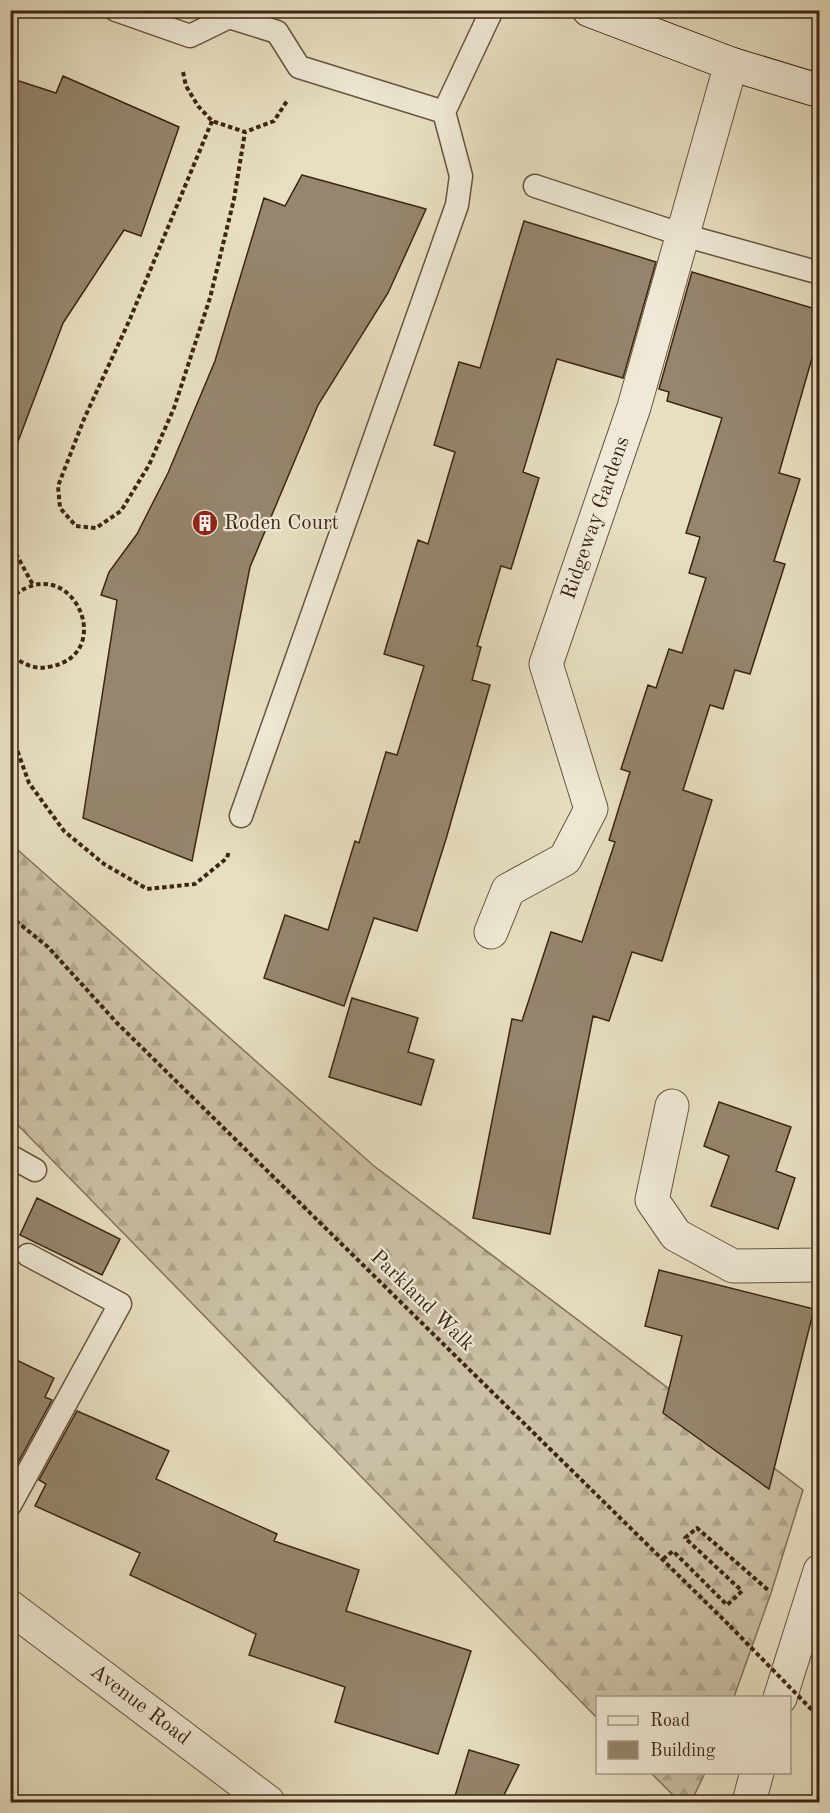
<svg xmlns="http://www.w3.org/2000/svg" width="830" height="1813" viewBox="0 0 830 1813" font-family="'Old Standard TT',serif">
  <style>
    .forest { fill: url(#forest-firs); stroke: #84725c; stroke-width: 1.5 }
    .building { fill: #95866e; stroke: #3d2514; stroke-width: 1.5 }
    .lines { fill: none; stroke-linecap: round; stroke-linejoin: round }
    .service-casing { stroke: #68543f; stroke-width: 25 }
    .minor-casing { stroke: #68543f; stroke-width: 35 }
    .secondary-casing { stroke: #3d2514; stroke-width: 35 }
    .path { stroke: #3d2514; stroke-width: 4; stroke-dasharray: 4.5 3; stroke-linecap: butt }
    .service { stroke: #efead7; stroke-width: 22 }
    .minor { stroke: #efead7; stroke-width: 33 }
    .secondary { stroke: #efead7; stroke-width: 33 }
    .path-bridge { stroke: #3d2514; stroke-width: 4; stroke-dasharray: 4.5 3; stroke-linecap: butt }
    .labels { text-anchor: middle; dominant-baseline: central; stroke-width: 4.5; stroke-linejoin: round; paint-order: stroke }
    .street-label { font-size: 21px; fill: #3d2514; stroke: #efead7 }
    .poi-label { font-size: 21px; fill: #3d2514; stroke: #efead7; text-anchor: start }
  </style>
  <defs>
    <pattern id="forest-firs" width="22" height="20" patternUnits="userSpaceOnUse" patternTransform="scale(1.5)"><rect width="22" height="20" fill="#cabfa4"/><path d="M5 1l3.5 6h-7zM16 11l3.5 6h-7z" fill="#aea48c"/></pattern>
  </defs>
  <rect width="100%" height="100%" fill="#e7dfc1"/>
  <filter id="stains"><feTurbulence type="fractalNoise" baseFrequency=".00333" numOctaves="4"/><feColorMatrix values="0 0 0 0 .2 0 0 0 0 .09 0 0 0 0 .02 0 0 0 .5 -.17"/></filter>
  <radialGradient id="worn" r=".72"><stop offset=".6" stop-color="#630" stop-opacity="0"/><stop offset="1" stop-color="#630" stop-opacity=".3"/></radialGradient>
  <path class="forest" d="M 10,843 L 374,1166 L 803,1490 L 771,1593 L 734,1697 L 598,1698 L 597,1718 L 11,1118 Z
    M 651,1773 L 705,1773 L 691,1802 L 680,1802 Z"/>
  <path class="building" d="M 63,76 L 179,127 L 141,236 L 124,230 L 63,323 L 14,452 L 10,452 L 10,78 L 56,93 Z
    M 302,175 L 426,209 L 388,293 L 318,405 L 250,567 L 192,861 L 83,818 L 117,600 L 101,595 L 109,572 L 137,534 L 168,473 L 215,361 L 264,198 L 285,206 Z
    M 524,221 L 656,262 L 623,378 L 557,359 L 523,472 L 539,478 L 511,569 L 501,566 L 477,646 L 481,647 L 472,680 L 490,685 L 446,839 L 417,931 L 374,918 L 344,1006 L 264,978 L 285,915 L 328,930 L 355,841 L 359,843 L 386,752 L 397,755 L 424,666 L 384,654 L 418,540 L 428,544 L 455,452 L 434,445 L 459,362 L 480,368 Z
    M 692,272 L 819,310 L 819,334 L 779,473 L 800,479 L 774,561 L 785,564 L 750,674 L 735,670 L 723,709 L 710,705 L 683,790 L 712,800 L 662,961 L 632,952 L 609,1021 L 593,1016 L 550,1234 L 473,1218 L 512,1019 L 522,1021 L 551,932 L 582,942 L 615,842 L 609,840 L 630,772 L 621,769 L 648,685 L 656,688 L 669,649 L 682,653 L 706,578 L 689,573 L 700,537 L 686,533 L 722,418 L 667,401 L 669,392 L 659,389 Z
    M 352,998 L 418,1018 L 408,1052 L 434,1060 L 421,1105 L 329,1077 Z
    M 719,1102 L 791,1127 L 776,1171 L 795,1178 L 778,1229 L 711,1206 L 729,1156 L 704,1146 Z
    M 37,1198 L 120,1239 L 102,1275 L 20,1235 Z
    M 659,1270 L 814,1309 L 769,1489 L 663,1413 L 682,1336 L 645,1326 Z
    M 10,1357 L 54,1378 L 45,1397 L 52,1400 L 15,1468 L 10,1467 Z
    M 77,1411 L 169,1451 L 156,1479 L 277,1534 L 274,1541 L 359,1570 L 346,1611 L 471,1651 L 438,1754 L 335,1722 L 345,1687 L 249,1655 L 256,1634 L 130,1575 L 140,1553 L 35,1506 L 46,1484 L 39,1480 Z
    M 469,1750 L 519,1765 L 500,1803 L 453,1803 Z"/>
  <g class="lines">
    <g class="service-casing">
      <path id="service" d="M 116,10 L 190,36 L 229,17 L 277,32 L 299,67 L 444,112
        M 535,186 L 683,235 L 820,273
        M 241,816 L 457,205 L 461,176 L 444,112 L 492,10
        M 10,1156 L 35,1170
        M 10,1505 L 120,1304 L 28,1255"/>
    </g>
    <g class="minor-casing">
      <path id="minor" d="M 491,932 L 508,890 L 565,859 L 591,809 L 546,664 L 634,407 L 731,64
        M 672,1106 L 652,1200 L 676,1235 L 733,1266 L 820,1265
        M 10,1607 L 268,1802
        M 780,1698 L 820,1571
        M 749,1802 L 757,1772"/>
    </g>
    <g class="secondary-casing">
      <path id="secondary" d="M 589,10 L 731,64 L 820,91"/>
    </g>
    <path class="path" d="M 183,72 L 186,86 L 198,106 L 212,121 L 245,132 L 274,121 L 287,101
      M 212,121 L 130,319 L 84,419 L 58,486 L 60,508 L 76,526 L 96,528 L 121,511 L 149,465 L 174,408 L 210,298 L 234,199 L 245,132
      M 10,549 L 15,552 L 33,585
      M 10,599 C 70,544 121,656 48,667 C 34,670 20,663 10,653
      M 10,675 L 15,658
      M 10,730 L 29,783 L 64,831 L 104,864 L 147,889 L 195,884 L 227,858 L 229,851
      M 10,916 L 48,947 L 117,1023 L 730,1626
      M 663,1559 L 673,1551 L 727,1605 L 742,1591 L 685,1538 L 697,1528 L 768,1590"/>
    <use href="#service" class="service"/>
    <use href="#minor" class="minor"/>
    <use href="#secondary" class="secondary"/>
    <path class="path-bridge" d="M 730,1626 L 812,1710"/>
  </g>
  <defs>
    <g id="building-disc" transform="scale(1.35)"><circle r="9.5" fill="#8f2418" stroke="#efead7"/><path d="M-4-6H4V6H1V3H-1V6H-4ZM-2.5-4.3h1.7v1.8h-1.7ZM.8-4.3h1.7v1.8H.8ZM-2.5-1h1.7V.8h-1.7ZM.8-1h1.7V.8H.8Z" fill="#fff"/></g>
  </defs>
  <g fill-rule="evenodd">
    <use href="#building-disc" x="205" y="523"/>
  </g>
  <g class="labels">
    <g class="street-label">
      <text transform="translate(596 518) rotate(-71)">Ridgeway Gardens</text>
      <text transform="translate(422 1301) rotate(44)">Parkland Walk</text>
      <text transform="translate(140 1705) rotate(37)">Avenue Road</text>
    </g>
    <g class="poi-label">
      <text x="224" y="523">Roden Court</text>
    </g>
  </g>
  <rect width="830" height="1813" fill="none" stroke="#e7dfc1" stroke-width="36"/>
  <rect x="12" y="12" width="806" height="1789" fill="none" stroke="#3d2514" stroke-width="3"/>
  <rect x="18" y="18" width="794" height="1777" fill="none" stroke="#3d2514" stroke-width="1.5"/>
  <rect x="596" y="1696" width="195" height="78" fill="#efead7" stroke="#a89b89" stroke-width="1.5"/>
  <rect x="608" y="1716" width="30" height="9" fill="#efead7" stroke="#a89b89" stroke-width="1.5"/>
  <text x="650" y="1726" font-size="18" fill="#3d2514">Road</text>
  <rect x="608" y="1741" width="30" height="18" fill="#95866e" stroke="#a89b89" stroke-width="1.5"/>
  <text x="650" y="1756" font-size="18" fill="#3d2514">Building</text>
  <rect width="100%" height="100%" filter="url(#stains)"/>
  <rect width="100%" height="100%" fill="url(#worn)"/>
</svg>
